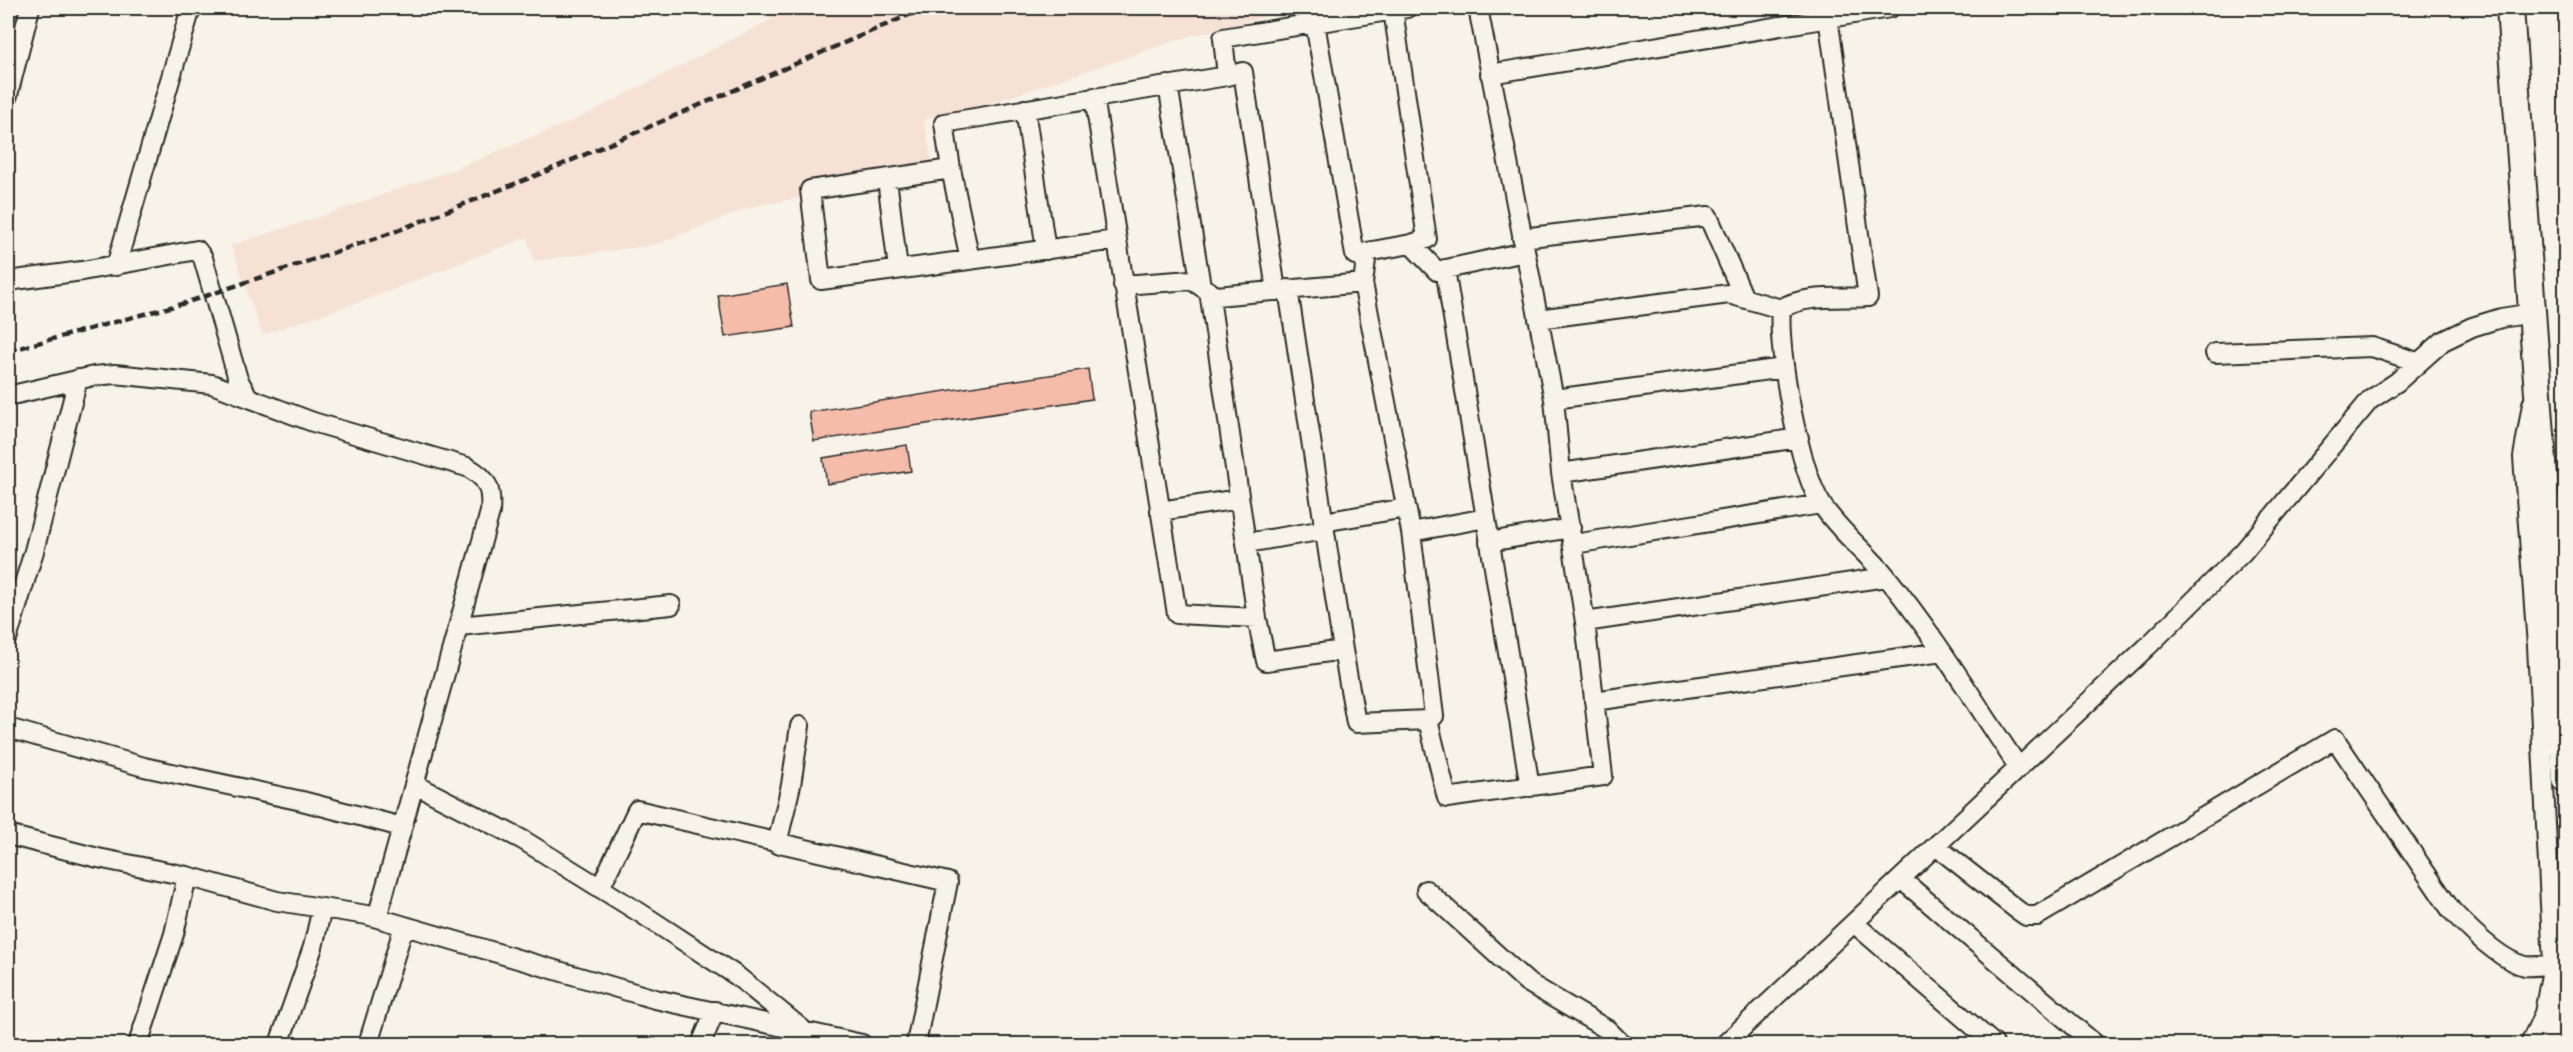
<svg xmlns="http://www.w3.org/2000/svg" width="2573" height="1052" viewBox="0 0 2573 1052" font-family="'Comic Neue',sans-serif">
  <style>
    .built { fill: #f6e2d5 }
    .building { fill: #f4bca9; stroke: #2b2b2b; stroke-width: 1.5 }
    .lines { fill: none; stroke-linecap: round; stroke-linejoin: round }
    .street-casing { stroke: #2b2b2b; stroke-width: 22 }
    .secondary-casing { stroke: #2b2b2b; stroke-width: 30 }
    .street { stroke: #f7f3e8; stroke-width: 18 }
    .secondary { stroke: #f7f3e8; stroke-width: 26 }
    .rail { stroke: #2b2b2b; stroke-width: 4.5; stroke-dasharray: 9 4.5; stroke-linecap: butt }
  </style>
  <rect width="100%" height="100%" fill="#f7f3e8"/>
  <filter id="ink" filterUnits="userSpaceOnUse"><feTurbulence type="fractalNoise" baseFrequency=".0167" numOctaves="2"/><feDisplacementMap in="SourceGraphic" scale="12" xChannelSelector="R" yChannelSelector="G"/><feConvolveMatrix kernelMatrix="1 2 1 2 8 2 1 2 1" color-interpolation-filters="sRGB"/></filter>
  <g filter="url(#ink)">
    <path class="built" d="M 793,8 L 1299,8 L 1187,37 L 985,105 L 924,119 L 934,172 L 752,207 L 655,245 L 534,261 L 527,237 L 366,300 L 262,335 L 231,245 L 328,214 L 455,169 L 581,117 Z"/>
    <path class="building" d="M 787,284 L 794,327 L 725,337 L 718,295 Z
      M 1088,369 L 1092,399 L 814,441 L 809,412 Z
      M 907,445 L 911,471 L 827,484 L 823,458 Z"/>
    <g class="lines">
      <g class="street-casing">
        <path id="street" d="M 1393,10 L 1427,239 L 1411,244
          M 1828,17 L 1868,297 C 1842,299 1803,294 1781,309 C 1777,350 1799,471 1822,505 C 1839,531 1866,552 1886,576 C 1935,636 1976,704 2019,768
          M 1315,23 L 1355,255 L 1367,252
          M 1490,74 L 1890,8
          M 1227,76 L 1243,72 L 1276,290
          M 1168,85 L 1201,286
          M 8,95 L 30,8
          M 1094,97 L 1177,614 L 1257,618 L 1266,661 L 1343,650 L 1356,723 L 1428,720 L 1447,798 L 1603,776 L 1585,622 L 1561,473 L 1554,399 L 1478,8
          M 1025,109 L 1046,250
          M 951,169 L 970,260
          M 887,179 L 898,269
          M 1522,238 L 1708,216 L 1744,298
          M 1116,240 L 821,280 L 810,190 L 951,169 L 944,123 L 1227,76 L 1223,38 L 1407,8
          M 116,266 L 191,8
          M 1445,269 L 1530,787
          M 8,281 L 82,271 L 197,250 L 203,258 L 238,379 L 247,395
          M 1363,283 L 1411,532 L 1434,716 L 1428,720
          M 1123,285 L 1191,280 L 1216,296 L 1363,283 L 1367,252 L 1411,244 L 1437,271 L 1525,252
          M 1288,289 L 1343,650
          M 1209,291 L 1257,618
          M 1538,319 L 1729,294 L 1781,309
          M 2215,353 L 2372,347 L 2417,362
          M 8,396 L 94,376 L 115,374 L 212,384 L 313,422 L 467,467 C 488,478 492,489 490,512 L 377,918
          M 1554,399 L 1784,368
          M 1561,473 L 1799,438
          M 1160,511 L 1239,499
          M 1323,522 L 1406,508
          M 1411,532 L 1486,518
          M 1489,542 L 1571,528
          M 1246,543 L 1325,530
          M 1574,544 L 1821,504
          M 1585,622 L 1886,577
          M 459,626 L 671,605
          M 8,636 L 34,551 L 78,379
          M 1594,701 L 1942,652
          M 8,728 L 144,767 L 302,801 L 402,827
          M 414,784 L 523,840 L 642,914 L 737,976 L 802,1029
          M 8,835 L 98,858 L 187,876 L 277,901 L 367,915 L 655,999 L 862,1044
          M 777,844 L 791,785 L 800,726
          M 1937,847 L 2016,909 L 2026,916 L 2037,916 L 2335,739 L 2451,910 C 2468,928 2501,961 2525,966 C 2534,967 2545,965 2553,964
          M 1902,880 L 2095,1044
          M 600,888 L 637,810 L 948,882 L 916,1044
          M 1426,890 L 1527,982 L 1608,1030 L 1622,1044
          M 1855,924 L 1994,1044
          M 138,1044 L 174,934 L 187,876
          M 279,1044 L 313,947 L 322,908
          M 368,1044 L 404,926
          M 701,1044 L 715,1011
          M 1725,1044 L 2148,646 L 2243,552 L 2370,400 L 2397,382 L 2443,341 L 2472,327 L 2501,318 L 2533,313
          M 2530,1044 L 2544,1013 L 2553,964 L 2537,646 L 2523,457 L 2532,404"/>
      </g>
      <g class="secondary-casing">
        <path id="secondary" d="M 2510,8 L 2566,779
          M 2546,1044 L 2566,987"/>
      </g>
      <use href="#street" class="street"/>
      <use href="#secondary" class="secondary"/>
      <path class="rail" d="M 8,351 L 185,303 L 394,232 L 542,173 L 925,8"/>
    </g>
  </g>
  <rect width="2573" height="1052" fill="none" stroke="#f7f3e8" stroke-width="30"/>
  <rect x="15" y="15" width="2543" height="1022" fill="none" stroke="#2b2b2b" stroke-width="2" filter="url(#ink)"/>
</svg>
